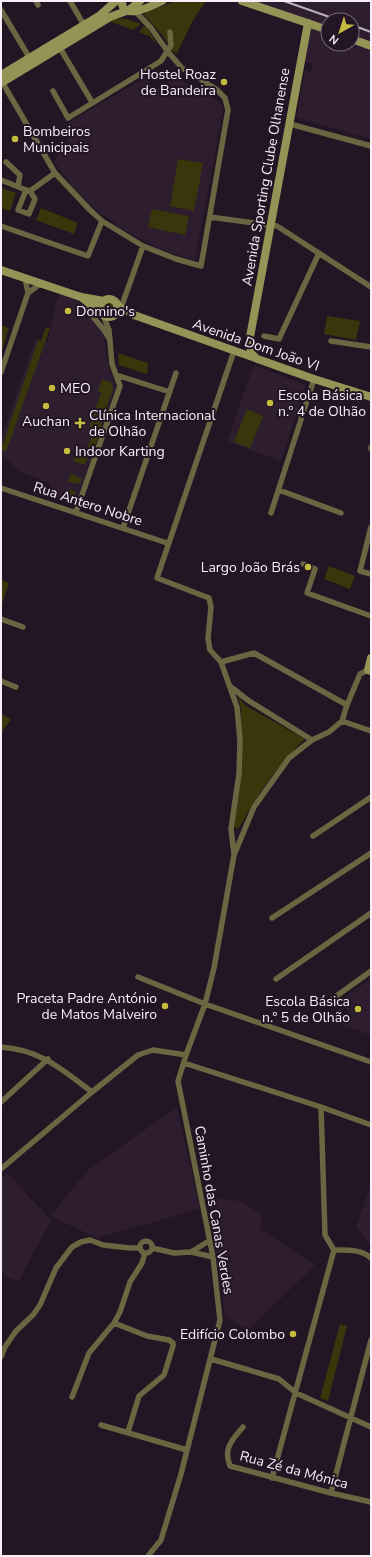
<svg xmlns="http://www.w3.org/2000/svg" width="372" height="1557" viewBox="0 0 372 1557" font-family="'Nunito Sans',sans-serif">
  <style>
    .built { fill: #2e1c2f }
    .green { fill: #39360b }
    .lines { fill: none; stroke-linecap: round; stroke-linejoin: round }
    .street { stroke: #696742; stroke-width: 5.5 }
    .secondary { stroke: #969356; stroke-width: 8 }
    .rail { stroke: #bcb1bc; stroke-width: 2 }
    .poi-dot { fill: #c4bc3e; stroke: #231523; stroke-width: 1.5 }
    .labels { text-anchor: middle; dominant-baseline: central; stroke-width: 4; stroke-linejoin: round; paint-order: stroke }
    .poi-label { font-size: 14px; fill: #f8eef8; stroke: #231523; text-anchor: start }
    .street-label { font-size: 14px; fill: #f8eef8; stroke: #231523 }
  </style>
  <rect width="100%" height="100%" fill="#231523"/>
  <path class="built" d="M 254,1 L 333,1 L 338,3 L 338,1 L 371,1 L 371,43 L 352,36 L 352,20 L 328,20 L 328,28 Z
    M 311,26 L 328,33 L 328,44 L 352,44 L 352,41 L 371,49 L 371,139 L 298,118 L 297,114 L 305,71 L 310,73 L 313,64 L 304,61 Z
    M 146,77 L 154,90 L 176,77 L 219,102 L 223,110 L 195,260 L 159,249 L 127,232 L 100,213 L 77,192 L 54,162 L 71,134 L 66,124 Z
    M 60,293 L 75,297 L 103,332 L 108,364 L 116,388 L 75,504 L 55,498 L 50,483 L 17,470 L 1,453 L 1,438 L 35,339 L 48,342 L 55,305 Z
    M 254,365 L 306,385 L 281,461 L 227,441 Z
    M 371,979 L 371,1035 L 341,1025 L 350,1015 L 342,1003 L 346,1001 L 344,997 Z
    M 177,1107 L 200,1209 L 97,1238 L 50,1216 L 89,1169 Z
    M 7,1173 L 51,1220 L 19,1281 L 6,1277 L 1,1271 L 1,1178 Z
    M 371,1183 L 371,1246 L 356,1227 Z
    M 209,1198 L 240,1201 L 262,1214 L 260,1229 L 315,1265 L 248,1330 L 225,1316 Z"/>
  <path class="green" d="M 176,1 L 206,1 L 192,22 L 177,53 L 171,51 L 164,37 L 144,15 L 146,12 Z
    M 114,19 L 127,19 L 141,24 L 133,30 L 109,21 Z
    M 144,26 L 147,28 L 158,45 L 149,36 L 139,32 Z
    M 178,159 L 203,163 L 194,211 L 170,206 Z
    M 1,188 L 16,193 L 10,211 L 1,208 Z
    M 41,208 L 78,223 L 74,234 L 36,220 Z
    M 152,209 L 189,216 L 185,235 L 148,227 Z
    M103.5 308a5.5 5.5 0 1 1 11 0a5.5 5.5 0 1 1-11 0Z
    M 327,316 L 360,321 L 356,340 L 324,334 Z
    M 1,325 L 9,328 L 1,354 Z
    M 46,327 L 50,328 L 6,452 L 1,449 L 38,340 L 41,341 Z
    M 118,353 L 148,363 L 147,374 L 119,365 Z
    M 102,379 L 111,382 L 113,389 L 101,422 L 102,427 L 93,452 L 88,447 L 94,429 L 89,427 L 101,393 L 98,391 Z
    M 247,409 L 263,416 L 250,448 L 234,442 Z
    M 83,446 L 85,452 L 89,455 L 85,464 L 81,464 L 73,461 L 77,451 L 81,453 Z
    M 71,473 L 82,479 L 80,484 L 68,482 Z
    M 67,489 L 76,492 L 74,500 L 66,499 Z
    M 329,566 L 355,576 L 350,589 L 324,579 Z
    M 1,580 L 9,583 L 1,607 Z
    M 238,696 L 246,706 L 305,739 C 285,758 267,781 252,805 C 247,813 244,821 238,829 L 234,827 L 241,775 L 241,709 Z
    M 1,713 L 11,720 L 2,731 L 1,731 Z
    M 340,1324 L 347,1326 L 328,1401 L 320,1398 Z"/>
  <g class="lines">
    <path class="street" d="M 36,1 L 38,5
      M 70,1 L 84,25
      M 1,10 L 29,57
      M 60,48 L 92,102
      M 1,80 L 55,173 L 89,209 L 102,221 L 143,246 L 176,259 L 201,266 L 228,110 L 225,98 L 216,89 L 182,68 L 168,52 L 151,28 L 136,12
      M 53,91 L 68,118 L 161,61 L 171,45 L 170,32
      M 290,124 L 371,146
      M 6,162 L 20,175 L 18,186
      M 1,180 L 26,190
      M 30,191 L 35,199 L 29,214 L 18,210 L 26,190 L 30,191 L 55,173
      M 210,217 L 277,226 L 371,287
      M 1,226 L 88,256 L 102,221
      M 28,293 L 40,284
      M 86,302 L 94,318 L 104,330 L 108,337
      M 121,308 L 143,246
      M 264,336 L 279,339 L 319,253
      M 331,341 L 371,347
      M 1,372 L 28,293 L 25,278
      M 116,375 L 170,392
      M 371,447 L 371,449
      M 1,488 L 167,543
      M 279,490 L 341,513
      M 76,512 L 120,386 L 112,364 L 109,330 L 103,315
      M 271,513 L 314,379
      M 371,527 L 360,571 L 371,574
      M 123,528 L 176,373
      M 303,564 L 315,569 L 307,593 L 371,616
      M 1,619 L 23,627
      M 221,662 L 254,653 L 347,705
      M 1,681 L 16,687
      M 231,687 L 249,701 L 312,740
      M 342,721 L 347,705 L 360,674 L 368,670
      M 342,721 L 371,731
      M 313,836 L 371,797
      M 234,854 L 231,829 L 239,774 L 240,741 L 237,707 L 221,662 L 210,650 L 208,638 L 211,607 L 209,598 L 157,578 L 234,351
      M 272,918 L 371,853
      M 138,977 L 205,1004 L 371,1062
      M 276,979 L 371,913
      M 324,1005 L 371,971
      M 1,1047 C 41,1050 61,1069 92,1092
      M 184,1063 L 321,1107 L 371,1125
      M 1,1102 L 48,1059
      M 1,1169 L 92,1092 L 138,1055 L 153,1050 L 186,1055
      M140 1247a6 6 0 1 1 12 0a6 6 0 1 1-12 0Z
      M 152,1248 L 174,1253 L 191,1252 L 213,1257
      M 334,1250 C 347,1250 361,1249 371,1258
      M 191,1252 L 209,1241
      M 114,1323 L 147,1336 L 169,1340 L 173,1343 L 173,1346 L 164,1375 L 139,1396 L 128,1432
      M 1,1357 L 5,1347 L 16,1331 L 33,1315 L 40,1305 L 56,1268 L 72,1247 L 81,1242 L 90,1240 L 103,1245 L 130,1248 L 140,1248
      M 211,1359 L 279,1379 L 296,1393 L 371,1427
      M 72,1397 L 89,1353 L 114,1323 L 120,1312 L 130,1282 L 142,1263 L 145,1253
      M 101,1425 L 187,1450
      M 243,1427 C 232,1440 223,1448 230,1466 L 331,1493 L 371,1502
      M 272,1478 L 334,1250 L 325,1235 L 321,1107
      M 331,1493 L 371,1340
      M 148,1556 L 161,1540 L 181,1474 L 220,1320 L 213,1257 L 178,1081 L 186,1055 L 205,1004 L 214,968 L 234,855 L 254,807 L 289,758 L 312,740 L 329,732 L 342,721"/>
    <path class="secondary" d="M 122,1 C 121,22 154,5 162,1
      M 242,1 L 328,30
      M 352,39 L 371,46
      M 1,75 L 99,16 L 116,1
      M 1,83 L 110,17 L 129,10 L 140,1
      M 1,270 L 81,297 L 104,301
      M 81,297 L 101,312
      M100 308a9 9 0 1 1 18 0a9 9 0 1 1-18 0Z
      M 117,305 L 134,315 L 314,379 L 371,397
      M 256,358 L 251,353 L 250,337 L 308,23
      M 371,658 L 368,670 L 371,671"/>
    <path class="rail" d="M 284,1 L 338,20
      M 352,25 L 371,32"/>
  </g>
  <g class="poi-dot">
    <circle cx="224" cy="82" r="4"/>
    <circle cx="15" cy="139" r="4"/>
    <circle cx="68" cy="311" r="4"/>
    <circle cx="52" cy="388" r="4"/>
    <circle cx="270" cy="403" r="4"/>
    <circle cx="46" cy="406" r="4"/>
    <path d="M78 417h4v4h4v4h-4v4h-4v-4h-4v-4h4z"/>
    <circle cx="67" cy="451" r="4"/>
    <circle cx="308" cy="567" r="4"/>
    <circle cx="165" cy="1006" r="4"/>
    <circle cx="358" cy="1009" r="4"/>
    <circle cx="293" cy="1334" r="4"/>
  </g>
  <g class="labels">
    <g class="poi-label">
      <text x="216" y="74" text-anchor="end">Hostel Roaz<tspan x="216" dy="16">de Bandeira</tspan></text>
      <text x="23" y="131">Bombeiros<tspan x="23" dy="16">Municipais</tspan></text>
      <text x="76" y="311">Domino's</text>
      <text x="60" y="388">MEO</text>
      <text x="278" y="395">Escola Básica<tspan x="278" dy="16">n.º 4 de Olhão</tspan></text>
      <text x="89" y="415">Clínica Internacional<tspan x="89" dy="16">de Olhão</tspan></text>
      <text x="46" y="421" text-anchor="middle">Auchan</text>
      <text x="75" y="451">Indoor Karting</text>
      <text x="300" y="567" text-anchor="end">Largo João Brás</text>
      <text x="157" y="998" text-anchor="end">Praceta Padre António<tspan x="157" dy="16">de Matos Malveiro</tspan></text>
      <text x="350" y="1001" text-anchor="end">Escola Básica<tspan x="350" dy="16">n.º 5 de Olhão</tspan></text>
      <text x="285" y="1334" text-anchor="end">Edifício Colombo</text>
    </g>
    <g class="street-label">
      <text transform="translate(266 177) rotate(-80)">Avenida Sporting Clube Olhanense</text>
      <text transform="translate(256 345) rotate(19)">Avenida Dom João VI</text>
      <text transform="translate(88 504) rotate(18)">Rua Antero Nobre</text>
      <text transform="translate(214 1210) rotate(80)">Caminho das Canas Verdes</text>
      <text transform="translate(294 1470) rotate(15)">Rua Zé da Mónica</text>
    </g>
  </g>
  <rect width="372" height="1557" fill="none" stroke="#f8eef8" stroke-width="4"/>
  <g transform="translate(340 32) rotate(219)"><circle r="19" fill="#231523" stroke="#786c78"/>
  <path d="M0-3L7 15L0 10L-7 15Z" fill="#c4bc3e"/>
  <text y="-6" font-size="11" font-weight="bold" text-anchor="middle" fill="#f8eef8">N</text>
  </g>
</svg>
